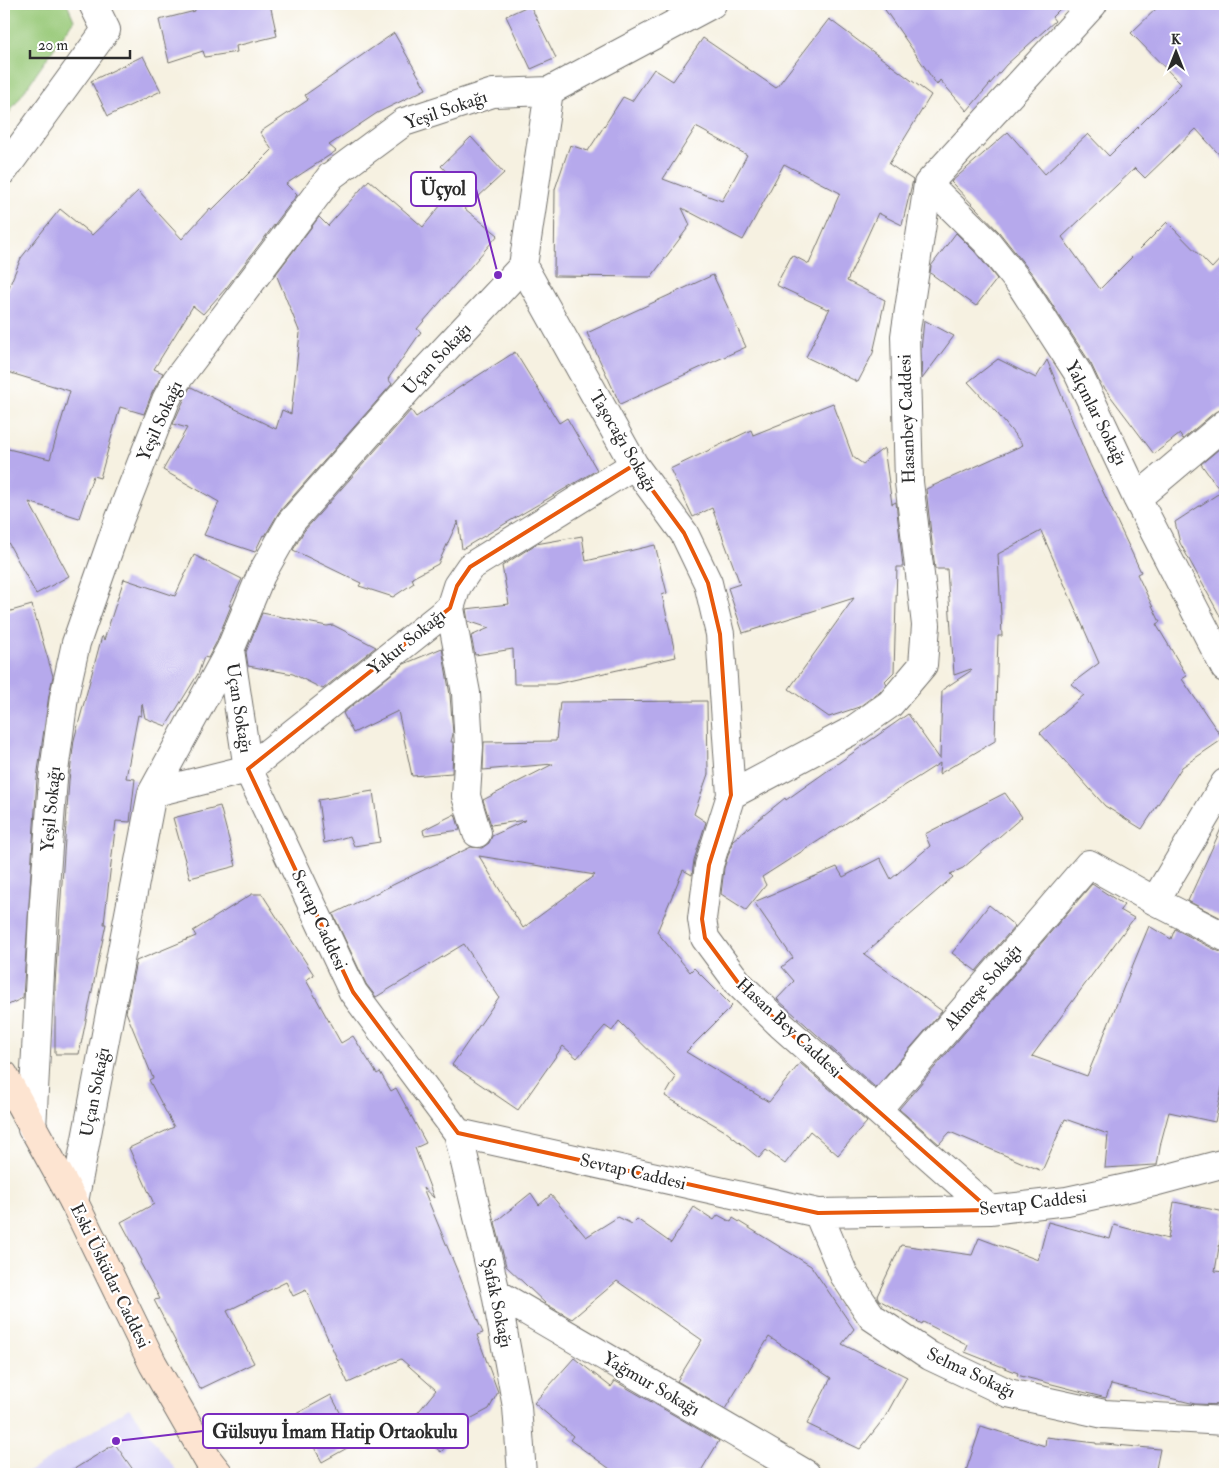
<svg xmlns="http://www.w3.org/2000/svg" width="1229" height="1478" viewBox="0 0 1229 1478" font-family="'IM FELL Double Pica',serif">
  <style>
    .built { fill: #dad6f7 }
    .green { fill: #98c978; stroke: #627a52 }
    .building { fill: #b6a9ec; fill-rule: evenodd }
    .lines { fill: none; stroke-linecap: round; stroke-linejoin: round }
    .street-casing { stroke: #72706b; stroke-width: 30 }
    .secondary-casing { stroke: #72706b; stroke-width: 30 }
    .street { stroke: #fff; stroke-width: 28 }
    .secondary { stroke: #fde4d1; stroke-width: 28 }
    .marked { fill: none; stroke: #e8590c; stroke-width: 4; stroke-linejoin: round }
    .labels { text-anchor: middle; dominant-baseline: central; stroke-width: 4.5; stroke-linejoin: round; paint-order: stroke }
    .street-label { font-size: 18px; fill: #2b2b2b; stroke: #fff }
    .leader { fill: none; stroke: #7b2cbf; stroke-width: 2 }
    .callout-dot { fill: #7b2cbf; stroke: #fff; stroke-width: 2 }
    .callout { fill: #fff; stroke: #7b2cbf; stroke-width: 2 }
    .callout-label { font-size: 19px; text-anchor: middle; font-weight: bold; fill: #2b2b2b }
  </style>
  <rect width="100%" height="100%" fill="#fff"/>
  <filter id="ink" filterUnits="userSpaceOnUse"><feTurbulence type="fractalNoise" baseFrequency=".02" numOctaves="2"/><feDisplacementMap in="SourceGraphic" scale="10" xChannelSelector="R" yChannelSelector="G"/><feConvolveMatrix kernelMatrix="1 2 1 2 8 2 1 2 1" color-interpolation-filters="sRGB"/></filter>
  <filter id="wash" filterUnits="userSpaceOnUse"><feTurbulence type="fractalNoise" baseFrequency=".0096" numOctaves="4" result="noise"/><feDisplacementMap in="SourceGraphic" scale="20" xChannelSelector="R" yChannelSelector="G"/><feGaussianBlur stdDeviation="1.12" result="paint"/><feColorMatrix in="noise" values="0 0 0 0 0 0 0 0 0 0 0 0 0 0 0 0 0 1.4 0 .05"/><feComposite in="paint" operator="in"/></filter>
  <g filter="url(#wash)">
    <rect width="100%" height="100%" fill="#f6f1e1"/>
    <path class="built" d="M 129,1408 L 179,1474 L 25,1474 Z"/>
    <path class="green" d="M 4,4 L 67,4 L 74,20 L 4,120 Z"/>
    <g id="blocks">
      <path class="building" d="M 194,4 L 270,4 L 277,36 L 236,46 L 237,52 L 205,57 L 203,51 L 169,62 L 159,20 L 195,11 Z
        M 881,4 L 1065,4 L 1052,17 L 1055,21 L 1006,65 L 967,111 L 940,80 L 937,85 Z
        M 1161,4 L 1225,4 L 1225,161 L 1196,129 L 1145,178 L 1135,168 L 1062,237 L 1100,289 L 1167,222 L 1212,268 L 1225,254 L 1225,409 L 1215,412 L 1183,439 L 1180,434 L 1154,454 L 1099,381 L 1091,364 L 1033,275 L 999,232 L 951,182 L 1008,132 L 1045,174 L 1088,134 L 1109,156 L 1181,84 L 1131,33 Z
        M 530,5 L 556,58 L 531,69 L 506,16 Z
        M 829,19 L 931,95 L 889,164 L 913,180 L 902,225 L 878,213 L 847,281 L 885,300 L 873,353 L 858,382 L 806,357 L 830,308 L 827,309 L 776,285 L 792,255 L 809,264 L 840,193 L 784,164 L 743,240 L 682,208 L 690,225 L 651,277 L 554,276 L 555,189 L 570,145 L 588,151 L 623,97 L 632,101 L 654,69 L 673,81 L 703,38 L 776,88 ZM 696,127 L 747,155 L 722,201 L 663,179 Z
        M 394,33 L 426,89 L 377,113 L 329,145 L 336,151 L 286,184 L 297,195 L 227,287 L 203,314 L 193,306 L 154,369 L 163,373 L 152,393 L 144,414 L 120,407 L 100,478 L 93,476 L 79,518 L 29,502 L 69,576 L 36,594 L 4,535 L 4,448 L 50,459 L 70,391 L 4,371 L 4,299 L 21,258 L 60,209 L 92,235 L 138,191 L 182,239 L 210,208 L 212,210 L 272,150 L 260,132 L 308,100 L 305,95 Z
        M 143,56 L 161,91 L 108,116 L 91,81 Z
        M 471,137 L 504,173 L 465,209 L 498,235 L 417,329 L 421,332 L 388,379 L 392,384 L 279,512 L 265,536 L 263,535 L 255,552 L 204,535 L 219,502 L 163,470 L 187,428 L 173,424 L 189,389 L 191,387 L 276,429 L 282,410 L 291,414 L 300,333 L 276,274 L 319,217 L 328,226 L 369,180 L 423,227 L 458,184 L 441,166 Z
        M 956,233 L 975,252 L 997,279 L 976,306 L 930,273 L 931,266 Z
        M 713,275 L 746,347 L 620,404 L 587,333 Z
        M 924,320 L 954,336 L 922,379 L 921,350 Z
        M 515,352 L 559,423 L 567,418 L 597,470 L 462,549 L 458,521 L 438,564 L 412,578 L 414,583 L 393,597 L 359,586 L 361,583 L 293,550 L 304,531 L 411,410 L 416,417 L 457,389 Z
        M 998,359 L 1036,378 L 1047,360 L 1090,464 L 1141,572 L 1137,574 L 1160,622 L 1156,624 L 1187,676 L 1182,679 L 1223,739 L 1182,767 L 1142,829 L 1105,806 L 1040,733 L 1084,695 L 1071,684 L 1099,663 L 1041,531 L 998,554 L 1002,636 L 998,636 L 995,741 L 939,774 L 940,763 L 762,877 L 766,885 L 746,910 L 721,894 L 724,868 L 733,840 L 785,798 L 786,800 L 908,714 L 940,759 L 942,690 L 972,670 L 971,669 L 954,675 L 947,569 L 935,569 L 926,489 L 1023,445 L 997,413 L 968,382 Z
        M 833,403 L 853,457 L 863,464 L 884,448 L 892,504 L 896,502 L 903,567 L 897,567 L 894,672 L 885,681 L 887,684 L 879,692 L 859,707 L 829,717 L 789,689 L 854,598 L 743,633 L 728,588 L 740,584 L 712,508 L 693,517 L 670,469 L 751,430 L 753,435 Z
        M 1225,444 L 1225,625 L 1180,543 L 1175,522 L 1221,492 L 1201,464 Z
        M 582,536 L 586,561 L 655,545 L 667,593 L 662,595 L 676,657 L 555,684 L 514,684 L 513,649 L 475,655 L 471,636 L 489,628 L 468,621 L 466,609 L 509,604 L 502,566 L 536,544 Z
        M 194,555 L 242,579 L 229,606 L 231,606 L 216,643 L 208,658 L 204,657 L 198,674 L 166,726 L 145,718 L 142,704 L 141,716 L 138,715 L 126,778 L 135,779 L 130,822 L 116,821 L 104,924 L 106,924 L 79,1054 L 55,1054 L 55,984 L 69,781 L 74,740 L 102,636 L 104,640 L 124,579 L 175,596 Z
        M 32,605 L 53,676 L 49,695 L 37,778 L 23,998 L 4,1007 L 4,613 Z
        M 262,613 L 327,626 L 333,625 L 376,647 L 323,689 L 293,674 L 248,666 L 246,652 Z
        M 442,648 L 450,695 L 453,734 L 451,742 L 453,742 L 453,747 L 452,773 L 412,776 L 398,711 L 353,733 L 343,713 L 404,664 Z
        M 707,701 L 708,774 L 694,814 L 706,822 L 694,860 L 692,875 L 683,870 L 657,932 L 690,972 L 694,968 L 732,1006 L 686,1052 L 769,1102 L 800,1063 L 867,1122 L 838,1155 L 810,1131 L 785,1164 L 766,1150 L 759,1158 L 725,1131 L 665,1096 L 676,1077 L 619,1021 L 612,1031 L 605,1026 L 577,1058 L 563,1046 L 518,1110 L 452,1065 L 499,997 L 464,944 L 376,997 L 366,984 L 333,914 L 471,847 L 482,848 L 489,843 L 492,836 L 526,820 L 491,825 L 483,800 L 553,764 L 483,770 L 484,742 L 556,741 L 560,702 ZM 479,856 L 595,875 L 523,928 Z
        M 373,791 L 380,842 L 354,846 L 350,836 L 324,843 L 318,800 Z
        M 1005,793 L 1022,817 L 963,868 L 950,874 L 953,877 L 864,954 L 942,1011 L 876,1088 L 777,999 L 794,981 L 782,967 L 793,958 L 754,902 L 837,867 L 843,877 L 880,858 L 891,879 L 930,846 L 925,834 Z
        M 220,806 L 236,866 L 190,878 L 173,818 Z
        M 455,814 L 460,830 L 424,835 L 423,830 Z
        M 1225,820 L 1225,920 L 1188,901 Z
        M 1092,884 L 1124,905 L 1120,910 L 1134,918 L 1032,1056 L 1087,1076 L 1149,926 L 1171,939 L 1175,929 L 1218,951 L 1225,953 L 1225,1073 L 1215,1122 L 1169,1112 L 1161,1142 L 1157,1165 L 1155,1165 L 1105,1168 L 1108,1134 L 1065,1119 L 1042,1171 L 950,1132 L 939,1144 L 899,1109 Z
        M 252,894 L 262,894 L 314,975 L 306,980 L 341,1043 L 353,1036 L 377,1074 L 380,1072 L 391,1091 L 396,1088 L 426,1143 L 415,1148 L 434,1198 L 423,1188 L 483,1333 L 477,1335 L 498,1392 L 489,1409 L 470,1419 L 441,1452 L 407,1426 L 436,1390 L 401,1359 L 348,1383 L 306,1290 L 293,1296 L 286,1282 L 227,1311 L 254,1363 L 200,1389 L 154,1300 L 160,1299 L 140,1262 L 142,1261 L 121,1222 L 154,1204 L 129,1148 L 174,1127 L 149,1080 L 153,1078 L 126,1012 L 136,961 L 196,936 L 193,931 Z
        M 989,905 L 1015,926 L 976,971 L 952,953 Z
        M 531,1193 L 539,1205 L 551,1195 L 586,1237 L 618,1217 L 632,1224 L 637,1219 L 671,1243 L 694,1207 L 714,1220 L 718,1215 L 731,1222 L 733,1218 L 811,1266 L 854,1329 L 842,1344 L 907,1377 L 885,1417 L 860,1449 L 807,1424 L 831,1378 L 769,1337 L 725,1409 L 677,1381 L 702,1340 L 617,1281 L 572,1319 L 546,1304 L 506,1266 L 495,1222 Z
        M 1174,1202 L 1225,1212 L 1215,1271 L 1225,1272 L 1225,1405 L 1195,1404 L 1111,1384 L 1106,1398 L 1017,1375 L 1018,1373 L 965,1352 L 968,1345 L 923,1322 L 922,1324 L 879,1300 L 877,1296 L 901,1245 L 972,1255 L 979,1238 L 1038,1260 L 1048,1222 L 1110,1239 L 1114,1225 L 1168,1239 Z
        M 574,1358 L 611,1387 L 615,1381 L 719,1441 L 699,1474 L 617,1474 L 570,1440 L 573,1436 L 534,1403 Z
        M 331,1395 L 356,1443 L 322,1462 L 296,1414 Z
        M 981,1426 L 1045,1446 L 1046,1437 L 1096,1443 L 1096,1444 L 1105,1444 L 1160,1449 L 1155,1474 L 965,1474 Z
        M 115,1444 L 136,1474 L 66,1474 Z"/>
    </g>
  </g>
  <g filter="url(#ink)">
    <use href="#blocks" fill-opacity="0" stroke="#72706b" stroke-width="1"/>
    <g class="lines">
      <g class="street-casing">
        <path id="street" d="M 549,91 L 523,266 L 634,465 L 684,533 L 708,583 L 720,634 L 731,795 L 709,865 L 702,919 L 705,938 L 739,984 L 781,1025 L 990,1210
          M 4,170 L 106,30 L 93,4
          M 928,184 L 987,242 L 1021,285 L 1078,373 L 1137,498 L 1225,668
          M 634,465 L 470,567 L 457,586 L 450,608 L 248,769 L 353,992 L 458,1133 L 818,1213 L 990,1210 L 1067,1201 L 1154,1182 L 1225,1163
          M 1137,498 L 1225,424
          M 450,608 L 466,693 L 469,747 L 466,796 L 477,833
          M 152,793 L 230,650
          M 731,795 L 853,730 L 890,704 L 923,665 L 926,625 L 909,482 L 905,336 L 928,184 L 1093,4
          M 1155,901 L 1225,783
          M 877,1110 L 1089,864 L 1155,901 L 1225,937
          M 32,1129 L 43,915 L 53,779 L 64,697 L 76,643 L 118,523 L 166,400 L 176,381 L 331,176 L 404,122 L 493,93 L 549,91 L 712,4
          M 458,1133 L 496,1293 L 517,1407 L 522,1474
          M 74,1202 L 152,793 L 248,769 L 230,650 L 261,575 L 291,522 L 409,388 L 523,266
          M 818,1213 L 844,1275 L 872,1317 L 930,1356 L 1008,1393 L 1104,1414 L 1225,1421
          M 496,1293 L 806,1474"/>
      </g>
      <g class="secondary-casing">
        <path id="secondary" d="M 4,1075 L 74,1202 L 153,1364 L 208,1460 L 219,1474"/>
      </g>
      <use href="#street" class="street"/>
      <use href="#secondary" class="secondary"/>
    </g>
  </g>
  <path class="marked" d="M 634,465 L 684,533 L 708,583 L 720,634 L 731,795 L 709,865 L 702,919 L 705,938 L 739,984 L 781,1025 L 990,1210 L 818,1213 L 458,1133 L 353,992 L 248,769 L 450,608 L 457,586 L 470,567 Z"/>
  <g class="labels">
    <g class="street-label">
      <text transform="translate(446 110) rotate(-19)">Yeşil Sokağı</text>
      <text transform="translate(437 359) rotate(-47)">Uçan Sokağı</text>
      <text transform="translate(1096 413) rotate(63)">Yalçınlar Sokağı</text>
      <text transform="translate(907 419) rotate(-92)">Hasanbey Caddesi</text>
      <text transform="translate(160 421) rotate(-66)">Yeşil Sokağı</text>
      <text transform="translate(623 441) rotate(59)">Taşocağı Sokağı</text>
      <text transform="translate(407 642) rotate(-39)">Yakut Sokağı</text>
      <text transform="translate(239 708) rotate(81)">Uçan Sokağı</text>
      <text transform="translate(51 809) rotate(-85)">Yeşil Sokağı</text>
      <text transform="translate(319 920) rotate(65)">Sevtap Caddesi</text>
      <text transform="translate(983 987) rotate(-49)">Akmeşe Sokağı</text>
      <text transform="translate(789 1028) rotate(43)">Hasan Bey Caddesi</text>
      <text transform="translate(95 1092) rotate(-79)">Uçan Sokağı</text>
      <text transform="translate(633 1172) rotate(13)">Sevtap Caddesi</text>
      <text transform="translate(1033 1203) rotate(-7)">Sevtap Caddesi</text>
      <text transform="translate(110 1276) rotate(64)">Eski Üsküdar Caddesi</text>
      <text transform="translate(497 1303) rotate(78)">Şafak Sokağı</text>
      <text transform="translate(971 1373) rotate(25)">Selma Sokağı</text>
      <text transform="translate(651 1384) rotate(30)">Yağmur Sokağı</text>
    </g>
  </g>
  <path class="leader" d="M498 275L476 189M116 1441L203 1431"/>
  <g class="callout-dot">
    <circle cx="498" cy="275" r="5"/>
    <circle cx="116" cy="1441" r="5"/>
  </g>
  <g class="callout">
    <rect x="411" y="172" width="65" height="34" rx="5"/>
    <rect x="203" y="1414" width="265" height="34" rx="5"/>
  </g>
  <g class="callout-label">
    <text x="443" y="195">Üçyol</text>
    <text x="335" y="1438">Gülsuyu İmam Hatip Ortaokulu</text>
  </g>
  <rect width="1229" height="1478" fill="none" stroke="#fff" stroke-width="20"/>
  <g transform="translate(1176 52)" stroke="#ffffff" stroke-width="4" paint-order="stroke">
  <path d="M0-4L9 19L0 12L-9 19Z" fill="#2b2b2b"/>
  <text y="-8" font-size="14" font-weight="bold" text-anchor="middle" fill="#2b2b2b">K</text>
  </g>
  <path d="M30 50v8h100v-8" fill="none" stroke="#2b2b2b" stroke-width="2.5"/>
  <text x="38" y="50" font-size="15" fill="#2b2b2b" stroke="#ffffff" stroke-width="4" paint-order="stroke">20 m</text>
</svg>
